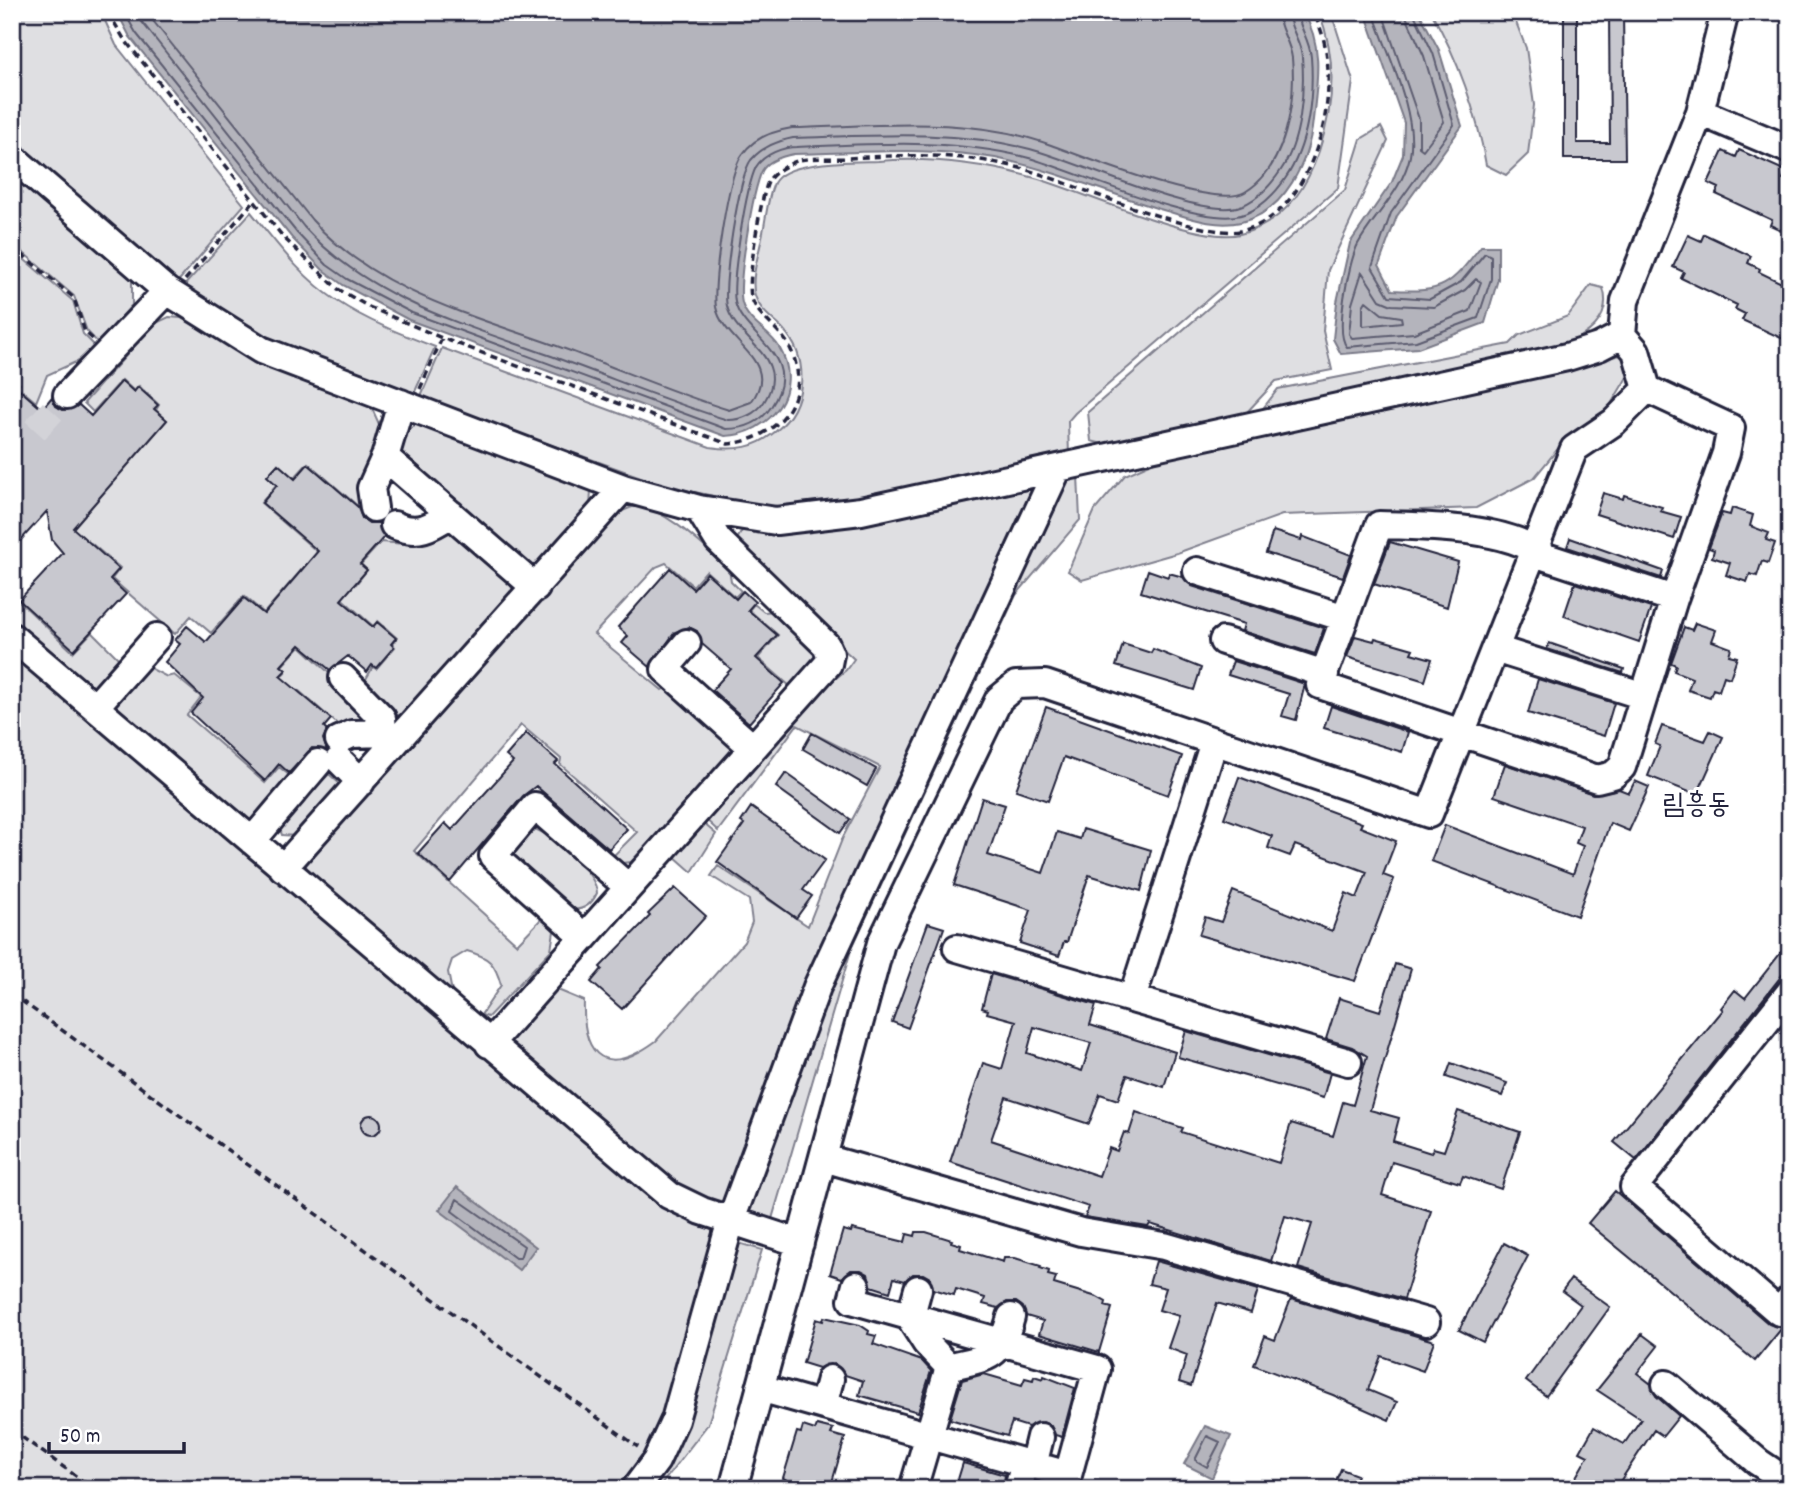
<svg xmlns="http://www.w3.org/2000/svg" width="1802" height="1501" viewBox="0 0 1802 1501" font-family="Dekko,'Poor Story',sans-serif">
  <style>
    .green { fill: #dfdfe2; stroke: #80808e; stroke-width: 2 }
    .water { fill: #b4b4bc; stroke: #7a7a88; stroke-width: 2 }
    .lines { fill: none; stroke-linecap: round; stroke-linejoin: round }
    .shore { stroke: #5c5c6f; stroke-width: 2 }
    .building { fill: #c8c8cf; stroke: #22223b; stroke-width: 2; fill-rule: evenodd }
    .minor-tunnel { stroke: #d3d3d8; stroke-width: 26; stroke-dasharray: 26 13; stroke-linecap: butt }
    .minor-casing { stroke: #22223b; stroke-width: 32 }
    .path { stroke: #22223b; stroke-width: 3.5; stroke-dasharray: 7 5; stroke-linecap: butt }
    .minor { stroke: #fff; stroke-width: 26 }
    .labels { text-anchor: middle; dominant-baseline: central; stroke-width: 6; stroke-linejoin: round; paint-order: stroke }
    .quarter-label { font-size: 28px; fill: #22223b; stroke: #fff }
  </style>
  <rect width="100%" height="100%" fill="#fff"/>
  <filter id="ink" filterUnits="userSpaceOnUse"><feTurbulence type="fractalNoise" baseFrequency=".0143" numOctaves="2"/><feDisplacementMap in="SourceGraphic" scale="14" xChannelSelector="R" yChannelSelector="G"/><feConvolveMatrix kernelMatrix="1 2 1 2 8 2 1 2 1" color-interpolation-filters="sRGB"/></filter>
  <g filter="url(#ink)">
    <path class="green" d="M 12,12 L 101,12 L 116,45 L 244,205 L 175,285 L 12,140 Z
      M 1319,12 L 1331,12 L 1353,81 L 1338,188 L 1075,413 L 1068,421 L 1069,457 L 929,489 L 802,507 L 761,506 L 666,486 L 420,398 L 442,348 L 710,447 C 736,451 756,448 776,431 C 807,406 810,359 783,329 C 772,318 760,311 755,296 C 750,278 759,254 762,237 C 766,220 767,199 774,183 C 785,160 855,162 878,161 C 930,157 984,164 1035,178 C 1081,191 1197,244 1240,234 C 1282,224 1306,190 1319,151 C 1334,106 1337,58 1319,12 Z
      M 1431,12 L 1512,12 L 1526,48 L 1534,105 L 1528,154 L 1506,175 L 1486,165 C 1477,113 1458,58 1431,12 Z
      M 1381,127 L 1388,141 L 1328,270 L 1323,331 L 1332,370 L 1276,381 L 1247,412 L 1107,445 L 1091,441 L 1088,412 L 1345,190 L 1361,139 Z
      M 12,168 L 132,279 L 132,305 L 98,343 L 87,331 L 74,296 L 12,243 Z
      M 251,212 C 277,244 302,278 337,301 C 367,321 401,334 435,347 L 413,396 L 268,341 L 181,289 Z
      M 12,249 L 73,301 L 83,334 L 95,346 L 78,361 L 47,375 L 36,402 L 18,387 L 20,384 L 12,377 Z
      M 1591,285 L 1603,288 C 1613,320 1586,336 1560,348 L 1258,415 L 1278,389 L 1510,344 L 1519,335 L 1568,316 Z
      M 169,317 L 181,318 L 235,348 L 370,404 L 379,424 L 367,514 L 308,463 L 294,478 L 278,464 L 267,476 L 276,485 L 261,503 L 329,562 L 304,567 L 264,613 L 244,596 L 211,633 L 191,616 L 175,634 L 112,579 L 120,568 L 91,543 L 81,552 L 69,533 L 167,420 L 156,410 L 159,405 L 139,386 L 134,391 L 122,380 L 93,412 L 84,403 L 154,324 Z
      M 1625,354 L 1629,359 L 1629,374 L 1605,414 L 1561,445 L 1534,478 L 1476,508 L 1282,515 L 1177,553 L 1082,580 L 1068,571 L 1095,510 L 1125,475 L 1161,459 Z
      M 424,423 L 591,489 L 590,509 L 537,566 L 527,567 L 403,459 L 400,451 L 403,435 L 416,424 Z
      M 1078,475 L 1080,520 L 1016,595 L 851,950 L 772,1219 L 768,1224 L 741,1214 L 821,987 L 1057,479 Z
      M 1029,487 L 1034,493 L 726,1207 L 672,1187 L 510,1048 L 507,1037 L 553,988 L 584,1001 C 582,1059 607,1077 656,1041 L 744,942 L 752,922 L 749,900 L 711,876 L 718,866 L 808,926 L 843,837 L 880,767 L 797,725 L 718,831 L 701,815 L 794,712 L 846,670 L 854,659 L 747,561 L 736,541 L 743,529 Z
      M 637,505 C 672,513 702,546 729,568 L 731,581 L 741,591 L 735,597 L 706,571 L 693,586 L 666,563 L 656,567 L 594,634 L 662,690 L 668,686 L 735,749 L 631,862 L 615,864 L 614,855 L 637,832 L 560,764 L 561,759 L 521,725 L 414,851 L 517,944 L 543,917 L 554,931 L 551,950 L 488,1017 L 481,1015 L 501,985 C 495,963 489,957 467,951 L 452,960 L 448,972 L 454,1002 L 309,877 L 304,858 L 615,514 Z
      M 448,530 L 453,531 L 506,575 L 513,590 L 404,714 L 393,716 L 363,684 L 373,667 L 376,669 L 395,647 L 392,644 L 397,638 L 378,621 L 373,626 L 339,596 L 352,581 L 356,584 L 367,570 L 361,564 L 381,542 L 416,545 L 419,539 Z
      M 18,600 L 73,652 L 92,632 L 122,662 L 93,691 L 12,626 L 12,607 Z
      M 754,604 L 764,612 L 776,611 L 814,643 L 815,660 L 791,687 L 758,658 L 778,635 L 749,610 Z
      M 300,646 L 378,718 L 342,728 L 299,691 L 277,717 L 262,698 L 286,671 L 282,666 Z
      M 12,649 L 715,1233 L 670,1417 L 623,1489 L 12,1489 Z
      M 146,666 L 167,677 L 174,675 L 201,697 L 187,715 L 265,783 L 279,767 L 294,779 L 253,821 L 248,823 L 113,709 L 114,696 Z
      M 329,774 L 341,785 L 296,836 L 282,835 L 279,826 Z
      M 698,819 L 716,834 L 692,872 L 674,856 Z
      M 531,828 C 551,832 597,873 597,893 C 591,906 582,912 567,909 L 512,860 L 510,845 Z
      M 735,1242 L 762,1250 L 708,1424 L 658,1489 L 642,1489 Z"/>
    <path class="water" d="M 117,12 L 1303,12 C 1324,45 1317,83 1313,120 C 1309,161 1285,212 1241,222 C 1214,228 1188,217 1163,210 C 1107,193 1052,169 995,158 C 929,146 861,153 794,154 C 783,156 768,160 762,171 C 753,190 737,283 742,303 C 747,322 769,331 779,347 C 805,390 770,435 725,436 L 409,320 L 343,285 L 323,270 L 292,238 L 130,37 Z
      M 1365,12 L 1419,12 L 1439,50 L 1462,126 L 1397,216 L 1379,265 L 1392,290 C 1444,293 1450,286 1481,246 L 1498,246 L 1498,279 L 1485,323 L 1418,348 L 1341,354 L 1333,339 L 1337,302 L 1350,243 L 1392,182 L 1403,155 L 1404,123 Z
      M 457,1187 L 536,1247 L 519,1270 L 439,1210 Z
      M 1205,1426 L 1231,1436 L 1212,1478 L 1184,1464 Z"/>
    <g class="lines">
      <path class="shore" d="M 124,12 L 136,33 L 297,233 L 327,265 L 347,279 L 412,313 L 726,429 C 745,429 761,422 771,407 C 806,355 742,337 735,302 C 731,281 746,187 756,167 C 764,154 783,147 797,147 C 874,144 954,138 1029,158 C 1076,171 1198,227 1241,215 C 1259,210 1275,194 1285,179 C 1308,146 1314,96 1311,57 C 1310,41 1299,27 1297,12
        M 134,12 L 304,227 C 372,302 470,326 562,360 C 617,380 672,403 728,420 C 742,420 756,414 764,402 C 793,357 735,341 727,306 C 722,286 739,175 751,160 C 762,147 777,141 793,138 C 872,136 952,129 1030,149 C 1077,161 1195,217 1237,207 C 1256,202 1271,185 1281,170 C 1301,141 1305,91 1302,57 C 1301,41 1289,28 1288,12
        M 146,12 L 312,220 C 377,293 475,316 565,349 C 619,369 674,393 729,410 L 751,402 C 783,361 723,343 716,307 C 712,282 728,174 742,155 C 753,138 773,131 792,128 C 877,126 970,115 1051,145 C 1087,158 1215,210 1245,192 C 1286,168 1296,101 1292,58 C 1290,41 1278,28 1278,12
        M 1373,12 C 1387,53 1418,114 1410,156 C 1403,190 1374,215 1358,244 C 1349,261 1334,334 1347,347 L 1416,341 L 1478,318 L 1491,279 L 1491,256 L 1485,253 L 1461,282 L 1430,299 L 1389,296 L 1372,267 L 1391,213 L 1454,125 L 1433,53 L 1413,12
        M 1382,12 L 1419,119 L 1419,147 L 1423,150 L 1444,122 L 1424,56 L 1404,12
        M 1362,272 L 1380,300 L 1392,305 L 1434,307 L 1465,290 L 1476,279 L 1481,282 L 1470,311 L 1414,333 L 1352,338 L 1349,334 L 1352,304 Z
        M 1366,301 L 1382,314 L 1401,317 L 1402,322 L 1363,326 L 1363,306 Z
        M 457,1199 L 524,1246 L 520,1258 L 515,1258 L 452,1211 Z
        M 1207,1436 L 1220,1442 L 1207,1467 L 1195,1460 Z"/>
    </g>
    <path class="building" d="M 1564,12 L 1577,12 L 1577,143 L 1610,143 L 1609,12 L 1623,12 L 1625,159 L 1564,159 Z
      M 1739,150 L 1786,171 L 1783,179 L 1790,182 L 1790,234 L 1770,225 L 1772,220 L 1716,194 L 1719,188 L 1708,183 L 1723,151 L 1736,157 Z
      M 1704,234 L 1751,256 L 1748,263 L 1760,269 L 1759,272 L 1790,287 L 1790,342 L 1742,320 L 1745,314 L 1735,309 L 1737,305 L 1681,278 L 1684,272 L 1673,267 L 1688,235 L 1701,241 Z
      M 122,381 L 134,392 L 138,387 L 158,405 L 154,409 L 167,420 L 73,528 L 119,569 L 110,579 L 126,594 L 74,650 L 19,600 L 63,553 L 52,540 L 47,511 L 12,550 L 12,383 L 42,409 L 52,397 L 56,406 L 63,410 L 79,405 L 91,416 Z
      M 278,464 L 295,479 L 308,464 L 358,507 L 362,518 L 369,523 L 379,523 L 384,537 L 360,564 L 367,570 L 341,600 L 373,627 L 377,622 L 396,638 L 391,644 L 394,647 L 376,668 L 372,665 L 367,672 L 348,656 L 330,670 L 300,645 L 281,666 L 286,670 L 280,676 L 331,719 L 324,727 L 327,730 L 323,739 L 327,750 L 312,748 L 289,773 L 279,764 L 265,781 L 191,713 L 203,698 L 165,662 L 180,644 L 175,640 L 187,626 L 206,642 L 244,598 L 264,614 L 318,551 L 262,503 L 277,485 L 267,476 Z
      M 1603,493 L 1623,499 L 1624,495 L 1662,507 L 1660,511 L 1681,517 L 1674,539 L 1596,514 Z
      M 1732,508 L 1753,515 L 1750,526 L 1769,533 L 1766,540 L 1775,543 L 1768,563 L 1762,561 L 1757,576 L 1750,574 L 1747,582 L 1726,575 L 1730,563 L 1712,557 L 1714,550 L 1709,548 L 1722,513 L 1730,515 Z
      M 1273,531 L 1301,540 L 1302,536 L 1351,555 L 1343,577 L 1266,553 Z
      M 1570,538 L 1663,571 L 1661,578 L 1567,547 Z
      M 1390,542 L 1458,562 L 1447,607 L 1374,584 Z
      M 670,568 L 693,589 L 707,573 L 736,599 L 743,591 L 755,602 L 748,610 L 777,635 L 756,658 L 784,683 L 749,723 L 712,690 L 731,669 L 702,644 L 697,631 L 689,627 L 675,632 L 650,667 L 622,643 L 628,636 L 618,627 Z
      M 1148,570 L 1168,577 L 1169,573 L 1183,577 L 1192,586 L 1324,628 L 1315,654 L 1242,631 L 1244,624 L 1141,592 Z
      M 1575,583 L 1651,608 L 1639,642 L 1564,616 Z
      M 1695,623 L 1716,630 L 1712,641 L 1731,648 L 1729,655 L 1737,657 L 1730,678 L 1724,676 L 1719,691 L 1713,689 L 1710,697 L 1688,690 L 1692,678 L 1674,671 L 1676,665 L 1671,663 L 1684,627 L 1692,630 Z
      M 1355,636 L 1374,641 L 1375,638 L 1413,649 L 1411,653 L 1432,659 L 1425,681 L 1347,657 Z
      M 1549,643 L 1624,669 L 1623,673 L 1547,649 Z
      M 1123,644 L 1151,653 L 1153,649 L 1201,668 L 1194,690 L 1116,666 Z
      M 1233,661 L 1305,684 L 1296,720 L 1282,716 L 1289,694 L 1228,675 Z
      M 1538,679 L 1614,703 L 1604,736 L 1528,713 Z
      M 1331,706 L 1408,732 L 1402,752 L 1324,728 Z
      M 1046,707 L 1182,756 L 1168,795 L 1064,757 L 1048,801 L 1016,790 Z
      M 1662,726 L 1705,741 L 1710,731 L 1723,737 L 1697,795 L 1648,776 L 1660,746 L 1655,744 Z
      M 526,733 L 558,761 L 555,764 L 627,829 L 609,849 L 536,786 L 523,796 L 450,882 L 418,853 L 445,823 L 452,830 L 513,762 L 506,756 Z
      M 812,733 L 876,769 L 867,786 L 803,749 Z
      M 1505,764 L 1593,794 L 1619,789 L 1629,793 L 1635,781 L 1649,787 L 1629,831 L 1610,823 L 1577,916 L 1431,861 L 1445,825 L 1573,874 L 1583,846 L 1576,843 L 1582,826 L 1494,796 Z
      M 786,773 L 850,819 L 840,833 L 776,787 Z
      M 1239,777 L 1362,823 L 1360,827 L 1396,841 L 1383,875 L 1394,879 L 1355,981 L 1199,935 L 1205,917 L 1221,922 L 1233,891 L 1332,931 L 1346,893 L 1357,898 L 1367,872 L 1295,845 L 1290,856 L 1268,848 L 1272,836 L 1224,818 Z
      M 982,798 L 1005,805 L 988,855 L 1043,873 L 1057,832 L 1080,839 L 1083,829 L 1151,850 L 1141,891 L 1089,875 L 1067,942 L 1064,942 L 1059,956 L 1020,943 L 1031,910 L 954,885 Z
      M 751,807 L 825,860 L 803,890 L 812,896 L 796,918 L 717,862 L 744,824 L 741,822 Z
      M 675,888 L 706,916 L 622,1009 L 591,982 L 602,969 L 600,967 L 650,916 L 648,914 Z
      M 928,923 L 944,928 L 908,1028 L 892,1022 Z
      M 1790,941 L 1790,965 L 1636,1160 L 1614,1142 L 1723,1010 L 1721,1008 L 1735,990 L 1745,998 Z
      M 1395,964 L 1411,969 L 1370,1110 L 1399,1118 L 1393,1141 L 1431,1153 L 1433,1148 L 1444,1151 L 1458,1111 L 1520,1132 L 1501,1189 L 1463,1176 L 1460,1183 L 1392,1162 L 1382,1195 L 1431,1211 L 1404,1299 L 1298,1268 L 1312,1224 L 1285,1216 L 1271,1261 L 1150,1224 L 1148,1227 L 1085,1217 L 1089,1207 L 950,1162 L 983,1063 L 1002,1069 L 1016,1021 L 987,1013 L 988,1010 L 982,1008 L 991,974 L 1096,1005 L 1090,1025 L 1175,1052 L 1164,1087 L 1127,1075 L 1118,1100 L 1100,1094 L 1089,1124 L 1006,1097 L 991,1140 L 1099,1176 L 1109,1148 L 1117,1151 L 1124,1132 L 1129,1134 L 1136,1112 L 1183,1128 L 1181,1132 L 1279,1163 L 1291,1123 L 1333,1136 L 1343,1102 L 1353,1105 L 1367,1056 L 1352,1047 L 1326,1039 L 1339,998 L 1380,1011 ZM 1034,1027 L 1091,1043 L 1082,1071 L 1027,1053 Z
      M 1186,1031 L 1330,1073 L 1323,1098 L 1178,1057 Z
      M 1451,1063 L 1507,1083 L 1502,1096 L 1446,1077 Z
      M361 1125a10 10 0 1 1 20 0a10 10 0 1 1-20 0Z
      M 1615,1191 L 1769,1324 L 1782,1328 L 1755,1361 L 1588,1223 Z
      M 852,1229 L 905,1242 L 907,1234 L 915,1236 L 916,1232 L 926,1232 L 952,1240 L 951,1242 L 961,1245 L 960,1249 L 980,1255 L 1003,1262 L 1004,1258 L 1015,1258 L 1041,1266 L 1040,1268 L 1049,1271 L 1048,1275 L 1056,1277 L 1054,1284 L 1097,1297 L 1106,1302 L 1105,1306 L 1112,1308 L 1099,1352 L 1039,1334 L 1043,1321 L 1026,1316 L 1023,1307 L 1016,1302 L 1007,1302 L 998,1308 L 983,1304 L 985,1298 L 956,1289 L 954,1295 L 933,1289 L 930,1278 L 923,1274 L 913,1274 L 905,1281 L 894,1278 L 890,1292 L 871,1286 L 868,1274 L 861,1270 L 851,1270 L 842,1278 L 830,1274 L 843,1230 L 851,1232 Z
      M 1504,1243 L 1528,1256 L 1483,1342 L 1459,1330 Z
      M 1156,1261 L 1258,1290 L 1251,1313 L 1217,1303 L 1191,1386 L 1179,1382 L 1187,1355 L 1168,1348 L 1179,1316 L 1159,1310 L 1166,1288 L 1149,1284 Z
      M 1571,1279 L 1610,1307 L 1546,1396 L 1526,1381 L 1581,1305 L 1562,1291 Z
      M 1291,1299 L 1434,1341 L 1423,1371 L 1381,1356 L 1368,1390 L 1397,1402 L 1389,1420 L 1333,1395 L 1254,1365 L 1265,1336 L 1275,1340 Z
      M 824,1317 L 860,1325 L 869,1331 L 868,1334 L 876,1336 L 873,1344 L 922,1361 L 931,1371 L 918,1412 L 859,1395 L 863,1381 L 845,1375 L 835,1364 L 819,1368 L 803,1363 L 816,1319 L 823,1321 Z
      M 1642,1334 L 1658,1346 L 1637,1373 L 1651,1384 L 1656,1396 L 1679,1416 L 1663,1436 L 1654,1430 L 1615,1489 L 1569,1489 L 1588,1456 L 1580,1452 L 1594,1427 L 1624,1444 L 1641,1419 L 1597,1390 Z
      M 984,1374 L 1022,1385 L 1025,1378 L 1033,1380 L 1034,1376 L 1043,1379 L 1044,1376 L 1075,1388 L 1062,1437 L 1055,1435 L 1051,1426 L 1043,1422 L 1028,1427 L 1012,1422 L 1007,1436 L 950,1419 L 962,1380 Z
      M 817,1425 L 833,1429 L 831,1434 L 845,1438 L 830,1489 L 785,1489 L 787,1480 L 783,1478 L 797,1432 L 801,1433 L 803,1426 L 815,1430 Z
      M 963,1463 L 1005,1475 L 1003,1489 L 955,1489 Z
      M 1341,1469 L 1357,1475 L 1351,1489 L 1332,1489 Z"/>
    <g class="lines">
      <path class="minor-tunnel" d="M 35,430 L 67,395"/>
      <g class="minor-casing">
        <path id="minor" d="M 1700,112 L 1790,150
          M 12,157 L 167,291 L 261,350 L 623,488 L 699,509 L 776,521 L 861,511 L 1567,357 L 1599,347 L 1622,335 L 1636,351 L 1647,389 L 1731,428 L 1726,453 L 1674,599 L 1622,767 L 1613,775 L 1597,779 L 1320,685 L 1379,525 C 1426,526 1508,526 1546,557 L 1674,599
          M 1622,335 L 1625,301 L 1700,112 L 1725,12
          M 67,395 L 167,291
          M 401,403 L 385,457 L 536,588
          M 374,508 L 371,488 L 385,457
          M 394,525 C 417,536 431,527 451,514
          M 1197,571 L 1345,618
          M 12,637 L 669,1195 L 702,1211 L 800,1243
          M 1223,641 L 1325,674
          M 687,643 L 665,669 L 753,748
          M 1495,649 L 1644,696
          M 343,678 L 382,718 L 383,733
          M 95,707 L 157,637
          M 339,740 L 352,734 L 383,733 L 395,743
          M 339,760 L 361,782
          M 252,841 L 318,763
          M 283,868 L 623,488
          M 584,937 L 493,856 L 535,806 L 628,887
          M 957,948 L 1348,1062
          M 1790,992 L 1634,1187 L 1779,1312 L 1790,1299
          M 1132,999 L 1214,742
          M 489,1044 L 828,664 L 830,654 L 826,645 L 718,540 L 699,509
          M 824,1158 L 1081,1232 L 1164,1246 L 1426,1322
          M 918,1289 L 910,1318 L 926,1343 L 949,1367
          M 949,1367 C 990,1356 999,1360 1011,1317
          M 1666,1384 L 1758,1462 L 1785,1480
          M 760,1388 L 1068,1475 L 1097,1369 L 852,1300 L 856,1285
          M 823,1406 L 830,1379
          M 1033,1466 L 1040,1437
          M 635,1489 L 656,1461 L 675,1420 L 731,1220 L 817,987 L 1057,470
          M 733,1489 L 881,943 L 999,699 L 1016,685 L 1045,684 L 1429,814 L 1574,449 L 1614,422 L 1647,389
          M 913,1489 L 949,1367
          M 1018,1489 L 1025,1463"/>
      </g>
      <path class="path" d="M 108,12 L 124,39 L 284,238 L 338,289 L 369,307 L 442,338 L 728,444 C 779,439 815,396 789,346 C 779,327 757,318 751,296 C 747,281 761,193 769,180 C 775,171 790,163 800,160 C 815,157 833,159 849,158 C 913,154 978,153 1040,174 C 1081,188 1202,238 1240,231 C 1285,222 1308,177 1320,138 C 1331,99 1333,48 1313,12
        M 12,246 L 74,298 L 85,332 L 93,339
        M 185,280 L 254,201
        M 420,389 L 442,338
        M 12,994 L 638,1447
        M 12,1430 L 94,1489"/>
      <use href="#minor" class="minor"/>
    </g>
  </g>
  <g class="labels">
    <g class="quarter-label">
      <text x="1696" y="807">림흥동</text>
    </g>
  </g>
  <rect width="1802" height="1501" fill="none" stroke="#fff" stroke-width="42"/>
  <rect x="21" y="21" width="1760" height="1459" fill="none" stroke="#22223b" stroke-width="2.5" filter="url(#ink)"/>
  <path d="M49 1442v10h135v-10" fill="none" stroke="#22223b" stroke-width="3.5"/>
  <text x="60" y="1442" font-size="21" fill="#22223b" stroke="#ffffff" stroke-width="5" paint-order="stroke">50 m</text>
</svg>
